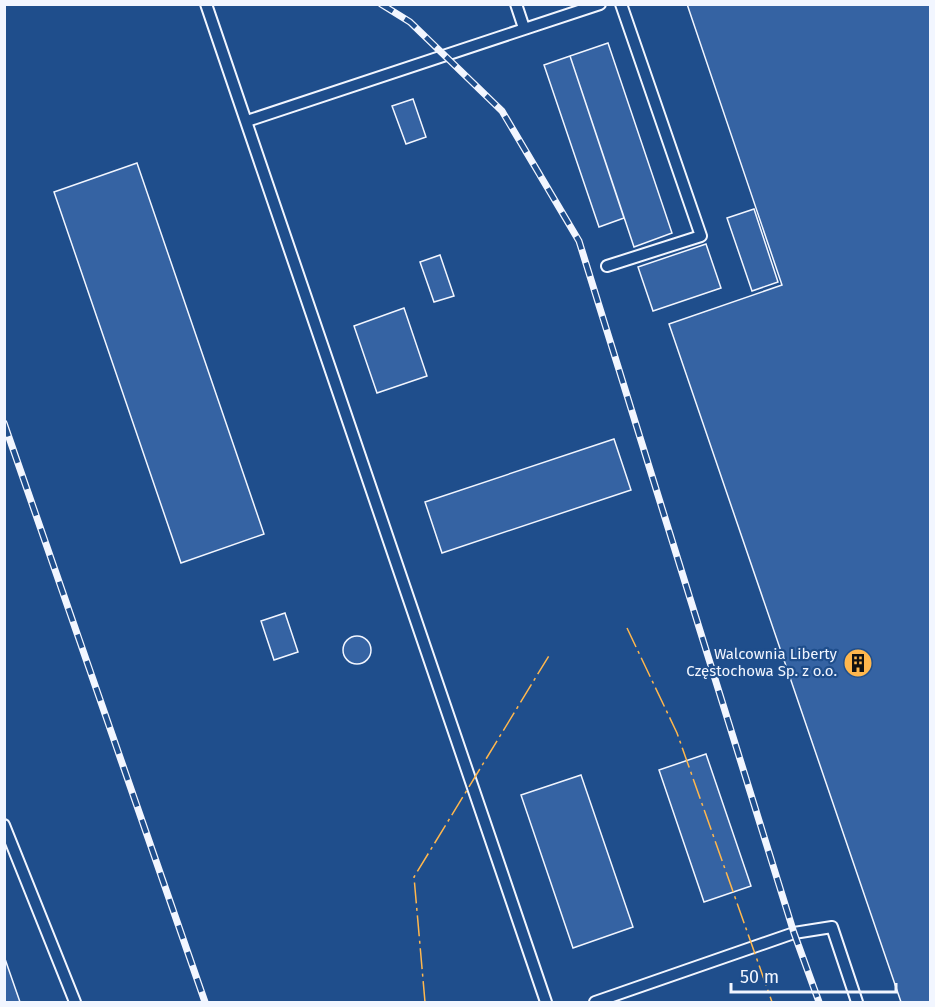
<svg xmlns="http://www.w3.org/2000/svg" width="935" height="1007" viewBox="0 0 935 1007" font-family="'Fira Sans',sans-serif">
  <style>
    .building { fill: #3563a3; stroke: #f2f6ff; stroke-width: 1.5 }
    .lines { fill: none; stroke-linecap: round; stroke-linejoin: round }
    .lane-casing { stroke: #f2f6ff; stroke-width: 14 }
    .lane { stroke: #1f4e8c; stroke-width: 10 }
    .rail-casing { stroke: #f2f6ff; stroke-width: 7 }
    .rail { stroke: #1f4e8c; stroke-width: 4.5; stroke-dasharray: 14; stroke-linecap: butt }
    .power { stroke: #ffb74d; stroke-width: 1.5; stroke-dasharray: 21 4.5 3 4.5; stroke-linecap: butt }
    .labels { text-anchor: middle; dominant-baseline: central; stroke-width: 4.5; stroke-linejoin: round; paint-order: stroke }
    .poi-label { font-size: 15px; fill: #f2f6ff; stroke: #1f4e8c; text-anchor: end }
  </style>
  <rect width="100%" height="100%" fill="#1f4e8c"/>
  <path class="building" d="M 687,4 L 930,4 L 930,1002 L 901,1002 L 669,324 L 782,285 Z
    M 608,43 L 672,233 L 634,247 L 570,56 Z
    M 570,56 L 624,218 L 599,227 L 544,65 Z
    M 413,99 L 426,137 L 406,144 L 392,106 Z
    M 137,163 L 264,534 L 181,563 L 54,192 Z
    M 754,209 L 778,282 L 752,291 L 727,218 Z
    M 706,244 L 721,288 L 653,311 L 638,267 Z
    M 440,255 L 454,296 L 434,302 L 420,262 Z
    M 404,308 L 427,376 L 377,393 L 354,326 Z
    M 614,439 L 631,490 L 442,553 L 425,502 Z
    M 285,613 L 298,652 L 274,660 L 261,621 Z
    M343 650a14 14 0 1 1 28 0a14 14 0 1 1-28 0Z
    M 706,754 L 751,886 L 704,902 L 659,770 Z
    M 581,775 L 633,927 L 573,948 L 521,795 Z
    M 4,956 L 20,1002 L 4,1002 Z"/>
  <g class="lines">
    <g class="lane-casing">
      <path id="lane" d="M 206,4 L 546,1002
        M 516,4 L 524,28
        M 247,121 L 600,4
        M 607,266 L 701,236 L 621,4
        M 4,825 L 75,1002
        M 595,1002 L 794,933 L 832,927 L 857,1002"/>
    </g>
    <use href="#lane" class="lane"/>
    <g class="rail-casing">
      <path id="rail" d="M 381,4 L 410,22 L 502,111 L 579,241 L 794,933 L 819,1002
        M 4,423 L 205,1002"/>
    </g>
    <use href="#rail" class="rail"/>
    <path class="power" d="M 627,628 L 677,733 L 772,1002
      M 425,1002 L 414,877 L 550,654"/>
  </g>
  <defs>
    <g id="building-disc" transform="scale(1.5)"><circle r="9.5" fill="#ffb74d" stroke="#1f4e8c"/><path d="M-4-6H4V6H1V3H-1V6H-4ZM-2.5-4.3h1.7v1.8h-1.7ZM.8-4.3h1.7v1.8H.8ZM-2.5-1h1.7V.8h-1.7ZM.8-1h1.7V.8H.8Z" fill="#111"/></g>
  </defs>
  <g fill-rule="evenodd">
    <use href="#building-disc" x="858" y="663"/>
  </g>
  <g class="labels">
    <g class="poi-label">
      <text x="837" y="654">Walcownia Liberty<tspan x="837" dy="17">Częstochowa Sp. z o.o.</tspan></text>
    </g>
  </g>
  <rect width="935" height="1007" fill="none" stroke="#f2f6ff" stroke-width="12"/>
  <path d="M731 983v9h165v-9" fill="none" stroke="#f2f6ff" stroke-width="3"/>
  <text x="740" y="983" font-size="18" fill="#f2f6ff" stroke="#1f4e8c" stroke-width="4.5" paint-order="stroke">50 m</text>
</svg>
